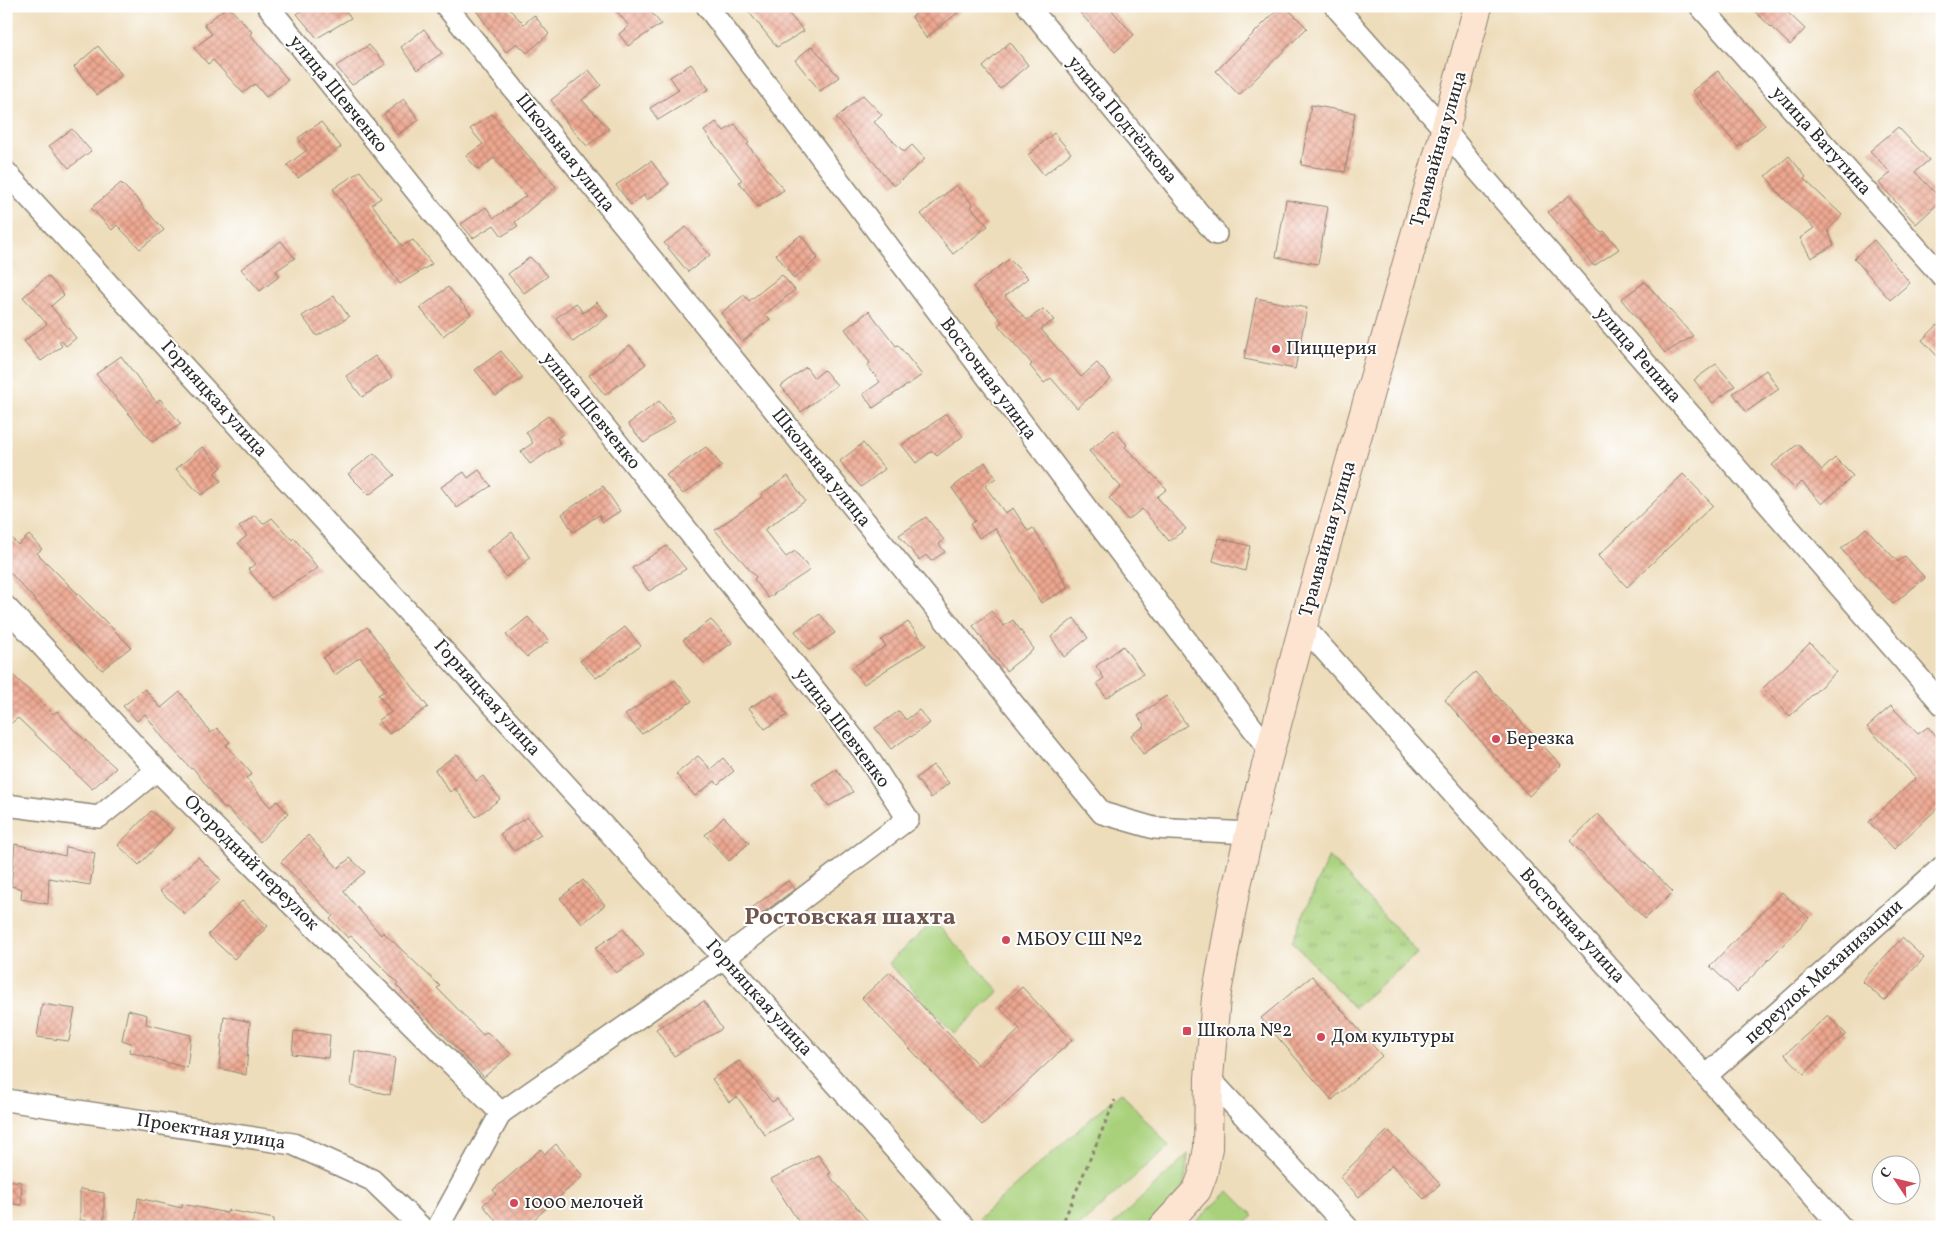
<svg xmlns="http://www.w3.org/2000/svg" width="1948" height="1233" viewBox="0 0 1948 1233" font-family="Vollkorn,serif">
  <style>
    .grass { fill: #a9d17c; stroke: #6a7e54 }
    .park { fill: url(#park-tufts); stroke: #6a7e54 }
    .building { fill: url(#building-cross-hatch) }
    .lines { fill: none; stroke-linecap: round; stroke-linejoin: round }
    .street-casing { stroke: #8c8473; stroke-width: 24 }
    .secondary-casing { stroke: #8c8473; stroke-width: 30 }
    .path { stroke: #8c8473; stroke-width: 3; stroke-dasharray: 4 4; stroke-linecap: butt }
    .street { stroke: #fff; stroke-width: 21 }
    .secondary { stroke: #fde4d1; stroke-width: 28 }
    .poi-dot { fill: #d1495b; stroke: #fff; stroke-width: 2 }
    .labels { text-anchor: middle; dominant-baseline: central; stroke-width: 4; stroke-linejoin: round; paint-order: stroke }
    .street-label { font-size: 19px; fill: #2b2b2b; stroke: #fff }
    .poi-label { font-size: 19px; fill: #2b2b2b; stroke: #fff; text-anchor: start }
    .district-label { font-size: 24px; font-weight: bold; fill: #6f564e; stroke: #fff }
  </style>
  <defs>
    <pattern id="park-tufts" width="24" height="20" patternUnits="userSpaceOnUse" patternTransform="scale(1.25)"><rect width="24" height="20" fill="#a9d17c"/><path d="M3 7l-1-3M5 7V3M7 7l1-3M15 17l-1-3M17 17v-4M19 17l1-3" fill="none" stroke="#8aaa66"/></pattern>
    <pattern id="building-cross-hatch" width="8" height="8" patternUnits="userSpaceOnUse" patternTransform="scale(1.25)"><rect width="8" height="8" fill="#eea790"/><path d="M0 0l8 8M0 8l8-8" fill="none" stroke="#c18876"/></pattern>
  </defs>
  <rect width="100%" height="100%" fill="#fff"/>
  <filter id="ink" filterUnits="userSpaceOnUse"><feTurbulence type="fractalNoise" baseFrequency=".02" numOctaves="2"/><feDisplacementMap in="SourceGraphic" scale="10" xChannelSelector="R" yChannelSelector="G"/><feConvolveMatrix kernelMatrix="1 2 1 2 8 2 1 2 1" color-interpolation-filters="sRGB"/></filter>
  <filter id="wash" filterUnits="userSpaceOnUse"><feTurbulence type="fractalNoise" baseFrequency=".0096" numOctaves="4" result="noise"/><feDisplacementMap in="SourceGraphic" scale="20" xChannelSelector="R" yChannelSelector="G"/><feGaussianBlur stdDeviation="1.12" result="paint"/><feColorMatrix in="noise" values="0 0 0 0 0 0 0 0 0 0 0 0 0 0 0 0 0 1.4 0 .05"/><feComposite in="paint" operator="in"/></filter>
  <g filter="url(#wash)">
    <rect width="100%" height="100%" fill="#edb"/>
    <path class="grass" d="M 934,921 L 999,991 L 954,1033 L 888,963 Z
      M 1121,1092 L 1169,1146 L 1078,1227 L 987,1227 L 979,1218 Z
      M 1188,1154 L 1184,1186 L 1150,1227 L 1111,1227 Z
      M 1229,1191 L 1254,1216 L 1241,1227 L 1190,1227 Z"/>
    <path class="park" d="M 1329,856 L 1418,953 L 1354,1008 L 1292,941 Z"/>
    <g id="blocks">
      <path class="building" d="M 228,6 L 252,32 L 250,34 L 288,80 L 266,97 L 255,84 L 243,93 L 213,60 L 208,64 L 194,48 L 212,34 L 204,25 Z
        M 308,6 L 342,6 L 351,18 L 317,38 L 297,14 Z
        M 473,6 L 506,6 L 524,24 L 534,15 L 549,34 L 527,53 L 517,43 L 506,52 Z
        M 612,6 L 646,6 L 661,24 L 628,46 L 619,34 L 629,26 Z
        M 744,6 L 782,6 L 804,31 L 777,47 Z
        M 923,6 L 966,6 L 926,38 L 912,17 Z
        M 1074,6 L 1108,6 L 1134,35 L 1115,52 Z
        M 1281,6 L 1285,6 L 1307,28 L 1239,95 L 1216,71 Z
        M 1749,6 L 1781,6 L 1805,29 L 1790,45 Z
        M 424,29 L 442,53 L 417,70 L 401,47 Z
        M 1010,42 L 1028,65 L 1000,89 L 983,67 Z
        M 369,45 L 386,64 L 352,85 L 336,66 Z
        M 98,46 L 122,75 L 97,95 L 74,67 Z
        M 812,46 L 839,77 L 820,91 L 795,60 Z
        M 691,64 L 709,89 L 658,120 L 650,108 L 679,90 L 670,77 Z
        M 589,70 L 601,85 L 582,100 L 609,129 L 587,146 L 570,127 L 551,100 Z
        M 1718,71 L 1765,125 L 1738,147 L 1692,91 Z
        M 863,95 L 882,115 L 874,122 L 904,152 L 912,145 L 925,159 L 894,186 L 836,118 Z
        M 404,99 L 419,120 L 397,135 L 384,114 Z
        M 1311,105 L 1355,113 L 1345,172 L 1301,165 Z
        M 492,114 L 556,187 L 515,222 L 518,226 L 502,236 L 494,225 L 473,238 L 461,224 L 486,207 L 494,218 L 526,196 L 494,158 L 478,170 L 466,156 L 483,144 L 470,129 Z
        M 321,122 L 341,147 L 298,178 L 287,165 L 307,150 L 298,138 Z
        M 716,122 L 724,131 L 735,124 L 749,143 L 747,144 L 784,190 L 758,207 L 739,182 L 742,180 L 704,131 Z
        M 1898,127 L 1929,160 L 1915,172 L 1942,200 L 1916,224 L 1879,183 L 1891,173 L 1870,151 Z
        M 72,129 L 91,151 L 69,168 L 49,146 Z
        M 1054,133 L 1071,153 L 1044,175 L 1028,155 Z
        M 1789,156 L 1806,177 L 1804,179 L 1842,215 L 1828,230 L 1834,245 L 1811,258 L 1800,238 L 1814,228 L 1782,197 L 1766,176 Z
        M 651,161 L 669,184 L 647,200 L 644,195 L 631,205 L 616,185 Z
        M 360,171 L 381,198 L 372,204 L 402,246 L 413,240 L 432,264 L 400,284 L 333,189 Z
        M 121,183 L 142,204 L 141,205 L 164,230 L 140,249 L 117,225 L 112,230 L 91,208 Z
        M 956,185 L 973,205 L 971,207 L 988,226 L 953,254 L 921,214 Z
        M 1570,195 L 1601,233 L 1604,231 L 1619,249 L 1594,266 L 1548,212 Z
        M 1286,200 L 1328,207 L 1318,264 L 1276,257 Z
        M 686,227 L 710,255 L 688,272 L 664,243 Z
        M 801,235 L 818,258 L 794,279 L 776,254 Z
        M 1874,240 L 1910,283 L 1890,300 L 1854,258 Z
        M 281,241 L 295,258 L 276,271 L 280,276 L 260,291 L 241,269 Z
        M 530,257 L 548,276 L 524,293 L 508,274 Z
        M 1009,259 L 1028,278 L 1005,296 L 1027,320 L 1043,309 L 1054,320 L 1041,329 L 1081,377 L 1097,363 L 1111,379 L 1077,408 L 1051,378 L 1044,383 L 1030,366 L 1032,364 L 998,325 L 1002,322 L 973,287 Z
        M 782,275 L 795,290 L 765,314 L 770,319 L 742,342 L 721,313 L 744,295 L 749,301 Z
        M 48,276 L 64,295 L 51,306 L 76,338 L 66,346 L 61,340 L 59,342 L 62,346 L 41,361 L 24,341 L 47,324 L 23,297 Z
        M 1645,282 L 1693,336 L 1665,353 L 1621,299 Z
        M 448,287 L 471,314 L 443,336 L 420,308 Z
        M 334,296 L 349,317 L 317,336 L 302,316 Z
        M 1256,298 L 1307,308 L 1295,369 L 1244,359 Z
        M 597,302 L 608,316 L 573,342 L 556,318 L 576,303 L 583,313 Z
        M 869,311 L 896,346 L 898,345 L 922,375 L 873,408 L 863,394 L 880,382 L 867,365 L 870,363 L 845,329 Z
        M 1942,321 L 1942,361 L 1922,340 Z
        M 630,345 L 646,364 L 605,395 L 589,375 Z
        M 501,351 L 523,378 L 496,396 L 475,370 Z
        M 121,356 L 156,402 L 160,399 L 181,424 L 152,442 L 96,374 Z
        M 375,356 L 392,378 L 362,397 L 346,376 Z
        M 1716,364 L 1735,386 L 1713,403 L 1694,380 Z
        M 806,367 L 814,378 L 824,370 L 837,385 L 801,412 L 781,386 Z
        M 1766,370 L 1779,389 L 1746,412 L 1733,393 Z
        M 659,401 L 675,421 L 644,443 L 628,424 Z
        M 946,414 L 963,436 L 937,456 L 932,451 L 916,463 L 902,445 Z
        M 548,416 L 563,434 L 557,438 L 560,444 L 530,464 L 521,451 L 533,443 L 526,432 Z
        M 1114,430 L 1127,445 L 1125,447 L 1167,489 L 1157,497 L 1186,529 L 1169,541 L 1142,509 L 1128,520 L 1109,498 L 1121,487 L 1089,451 Z
        M 863,443 L 885,469 L 861,487 L 840,461 Z
        M 1798,444 L 1822,470 L 1835,458 L 1853,476 L 1822,504 L 1802,482 L 1794,488 L 1772,465 Z
        M 202,447 L 222,467 L 214,473 L 221,481 L 201,495 L 176,469 Z
        M 706,447 L 722,466 L 683,494 L 666,475 Z
        M 374,453 L 395,475 L 369,495 L 348,474 Z
        M 985,462 L 996,478 L 985,486 L 1005,513 L 1013,508 L 1028,531 L 1033,528 L 1053,559 L 1068,588 L 1041,603 L 995,528 L 979,538 L 970,524 L 975,521 L 952,488 Z
        M 479,470 L 491,486 L 457,508 L 441,487 L 464,472 L 468,478 Z
        M 1683,474 L 1713,505 L 1627,587 L 1598,556 Z
        M 788,476 L 805,501 L 764,530 L 786,557 L 795,551 L 810,570 L 768,598 L 754,579 L 756,577 L 715,530 L 763,496 L 761,494 Z
        M 603,486 L 620,511 L 603,522 L 599,515 L 573,532 L 562,514 Z
        M 255,515 L 263,524 L 272,518 L 292,540 L 294,538 L 318,568 L 271,598 L 248,569 L 256,564 L 238,543 L 247,536 L 239,527 Z
        M 926,517 L 944,540 L 939,544 L 945,552 L 931,561 L 926,555 L 919,560 L 899,535 Z
        M 1866,528 L 1898,562 L 1905,556 L 1925,578 L 1893,604 L 1841,549 Z
        M 6,532 L 18,545 L 29,535 L 42,549 L 37,553 L 131,647 L 102,670 L 75,644 L 6,568 Z
        M 512,532 L 530,558 L 506,577 L 487,551 Z
        M 1219,538 L 1250,546 L 1245,571 L 1213,561 Z
        M 667,546 L 686,569 L 649,591 L 632,568 Z
        M 991,611 L 1004,626 L 1013,620 L 1034,649 L 1006,671 L 973,626 Z
        M 820,614 L 835,633 L 809,650 L 795,631 Z
        M 528,617 L 549,641 L 527,657 L 506,635 Z
        M 1074,618 L 1088,638 L 1064,657 L 1051,637 Z
        M 711,620 L 732,643 L 704,663 L 683,640 Z
        M 908,622 L 926,645 L 864,684 L 851,668 L 886,646 L 881,640 Z
        M 367,627 L 428,707 L 389,734 L 379,720 L 391,712 L 378,695 L 386,690 L 360,657 L 335,675 L 323,658 Z
        M 625,627 L 641,646 L 596,678 L 580,661 Z
        M 1810,643 L 1836,672 L 1790,716 L 1763,688 Z
        M 1123,646 L 1143,674 L 1106,698 L 1097,683 L 1104,678 L 1096,666 Z
        M 6,668 L 53,714 L 57,711 L 72,728 L 116,768 L 92,789 L 18,718 L 6,727 Z
        M 1475,672 L 1561,765 L 1529,796 L 1445,700 Z
        M 675,680 L 692,701 L 642,734 L 625,715 Z
        M 145,689 L 161,708 L 180,692 L 211,733 L 217,728 L 230,742 L 226,745 L 252,774 L 246,778 L 270,807 L 277,801 L 288,813 L 260,842 L 227,808 L 225,809 L 193,768 L 191,769 L 163,738 L 145,714 L 137,721 L 123,706 Z
        M 772,694 L 787,715 L 765,729 L 749,708 Z
        M 1166,696 L 1187,725 L 1143,754 L 1131,735 L 1145,726 L 1138,716 Z
        M 1891,706 L 1918,734 L 1928,727 L 1942,742 L 1942,804 L 1894,849 L 1869,822 L 1916,778 L 1867,727 Z
        M 919,710 L 930,723 L 911,737 L 910,736 L 891,749 L 875,728 L 899,711 L 906,720 Z
        M 457,754 L 476,781 L 483,776 L 500,799 L 476,817 L 455,788 L 450,792 L 435,770 Z
        M 698,756 L 711,769 L 723,758 L 734,771 L 718,784 L 715,781 L 695,796 L 676,774 Z
        M 933,765 L 949,783 L 931,798 L 916,778 Z
        M 836,769 L 853,792 L 829,806 L 812,784 Z
        M 151,811 L 172,830 L 139,865 L 118,845 Z
        M 1598,814 L 1673,892 L 1645,919 L 1570,841 Z
        M 527,817 L 541,835 L 514,851 L 500,834 Z
        M 724,817 L 749,843 L 729,861 L 705,835 Z
        M 308,835 L 338,868 L 350,858 L 365,872 L 343,891 L 381,935 L 383,932 L 440,986 L 437,988 L 483,1035 L 487,1032 L 511,1054 L 484,1077 L 396,985 L 398,983 L 351,936 L 348,938 L 330,919 L 333,916 L 281,862 Z
        M 15,844 L 65,856 L 66,847 L 95,853 L 90,885 L 49,878 L 48,904 L 21,899 L 22,889 L 11,886 Z
        M 198,857 L 221,880 L 185,914 L 160,891 Z
        M 583,880 L 605,905 L 582,924 L 560,898 Z
        M 788,881 L 795,889 L 756,918 L 749,910 Z
        M 1782,892 L 1809,918 L 1737,992 L 1710,966 Z
        M 242,901 L 268,926 L 234,959 L 208,935 Z
        M 623,929 L 644,955 L 616,973 L 595,948 Z
        M 1902,938 L 1924,958 L 1884,1001 L 1862,981 Z
        M 890,972 L 980,1067 L 1020,1029 L 1000,1008 L 1022,987 L 1072,1040 L 982,1125 L 862,998 Z
        M 1312,976 L 1382,1056 L 1332,1100 L 1261,1018 Z
        M 704,1001 L 722,1029 L 674,1056 L 656,1029 Z
        M 42,1004 L 75,1009 L 69,1041 L 37,1037 Z
        M 128,1010 L 147,1015 L 146,1024 L 191,1035 L 187,1068 L 130,1052 L 131,1043 L 122,1040 Z
        M 1828,1015 L 1846,1034 L 1804,1074 L 1785,1054 Z
        M 224,1016 L 250,1022 L 246,1075 L 219,1068 Z
        M 294,1031 L 330,1035 L 328,1058 L 292,1054 Z
        M 355,1051 L 395,1058 L 390,1095 L 351,1086 Z
        M 739,1061 L 772,1102 L 777,1099 L 793,1119 L 765,1135 L 737,1097 L 729,1102 L 712,1079 Z
        M 1388,1130 L 1440,1184 L 1424,1199 L 1392,1165 L 1359,1197 L 1340,1177 Z
        M 556,1144 L 583,1176 L 525,1227 L 501,1227 L 483,1205 L 496,1194 L 493,1190 L 541,1149 L 545,1154 Z
        M 818,1155 L 831,1173 L 828,1174 L 873,1227 L 802,1227 L 771,1179 Z
        M 6,1180 L 21,1182 L 22,1205 L 6,1203 Z
        M 80,1189 L 104,1193 L 104,1227 L 87,1227 L 87,1221 L 80,1220 Z
        M 138,1198 L 182,1208 L 182,1204 L 227,1213 L 228,1210 L 274,1219 L 273,1227 L 135,1227 Z"/>
    </g>
  </g>
  <g filter="url(#ink)">
    <use href="#blocks" fill-opacity="0" stroke="#8c8473" stroke-width="1"/>
    <g class="lines">
      <g class="street-casing">
        <path id="street" d="M 268,6 L 863,750 L 908,819 L 724,958 L 501,1113 L 438,1227
          M 446,6 L 1102,813 L 1154,828 L 1249,833
          M 707,6 L 1270,751
          M 1028,6 L 1216,234
          M 1335,6 L 1445,130 L 1474,166 L 1942,704
          M 1700,6 L 1942,276
          M 6,172 L 724,958 L 964,1227
          M 6,607 L 157,770 L 501,1113
          M 1303,626 L 1841,1227
          M 6,805 L 99,817 L 157,770
          M 1706,1076 L 1942,867
          M 1209,1078 L 1347,1227
          M 6,1100 L 293,1144 L 372,1180 L 421,1227"/>
      </g>
      <g class="secondary-casing">
        <path id="secondary" d="M 1163,1227 L 1197,1190 L 1203,1174 L 1208,1148 L 1209,1078 L 1216,998 L 1234,898 L 1258,796 L 1303,626 L 1445,130 L 1478,6"/>
      </g>
      <path class="path" d="M 1061,1227 L 1115,1100"/>
      <use href="#street" class="street"/>
      <use href="#secondary" class="secondary"/>
    </g>
  </g>
  <g class="poi-dot">
    <circle cx="1276" cy="349" r="5"/>
    <circle cx="1496" cy="739" r="5"/>
    <circle cx="1006" cy="940" r="5"/>
    <rect x="1182" y="1026" width="10" height="10" rx="2.5"/>
    <circle cx="1321" cy="1037" r="5"/>
    <circle cx="514" cy="1203" r="5"/>
  </g>
  <g class="labels">
    <g class="street-label">
      <text transform="translate(338 94) rotate(51)">улица Шевченко</text>
      <text transform="translate(1122 120) rotate(50)">улица Подтёлкова</text>
      <text transform="translate(1821 141) rotate(48)">улица Ватутина</text>
      <text transform="translate(1439 149) rotate(-74)">Трамвайная улица</text>
      <text transform="translate(565 153) rotate(51)">Школьная улица</text>
      <text transform="translate(1638 355) rotate(49)">улица Репина</text>
      <text transform="translate(988 379) rotate(53)">Восточная улица</text>
      <text transform="translate(214 399) rotate(48)">Горняцкая улица</text>
      <text transform="translate(591 411) rotate(51)">улица Шевченко</text>
      <text transform="translate(821 468) rotate(51)">Школьная улица</text>
      <text transform="translate(1328 539) rotate(-74)">Трамвайная улица</text>
      <text transform="translate(487 698) rotate(48)">Горняцкая улица</text>
      <text transform="translate(842 728) rotate(53)">улица Шевченко</text>
      <text transform="translate(251 863) rotate(45)">Огородний переулок</text>
      <text transform="translate(1572 926) rotate(48)">Восточная улица</text>
      <text transform="translate(1824 972) rotate(-42)">переулок Механизации</text>
      <text transform="translate(759 998) rotate(48)">Горняцкая улица</text>
      <text transform="translate(211 1132) rotate(9)">Проектная улица</text>
    </g>
    <g class="poi-label">
      <text x="1286" y="349">Пиццерия</text>
      <text x="1506" y="739">Березка</text>
      <text x="1016" y="940">МБОУ СШ №2</text>
      <text x="1197" y="1031">Школа №2</text>
      <text x="1331" y="1037">Дом культуры</text>
      <text x="524" y="1203">1000 мелочей</text>
    </g>
    <g class="district-label">
      <text x="850" y="918">Ростовская шахта</text>
    </g>
  </g>
  <rect width="1948" height="1233" fill="none" stroke="#fff" stroke-width="25"/>
  <g transform="translate(1896 1180) rotate(305)"><circle r="24" fill="#ffffff" stroke="#aaaaaa"/>
  <path d="M0-4L9 19L0 12L-9 19Z" fill="#d1495b"/>
  <text y="-8" font-size="14" font-weight="bold" text-anchor="middle" fill="#2b2b2b">С</text>
  </g>
</svg>
